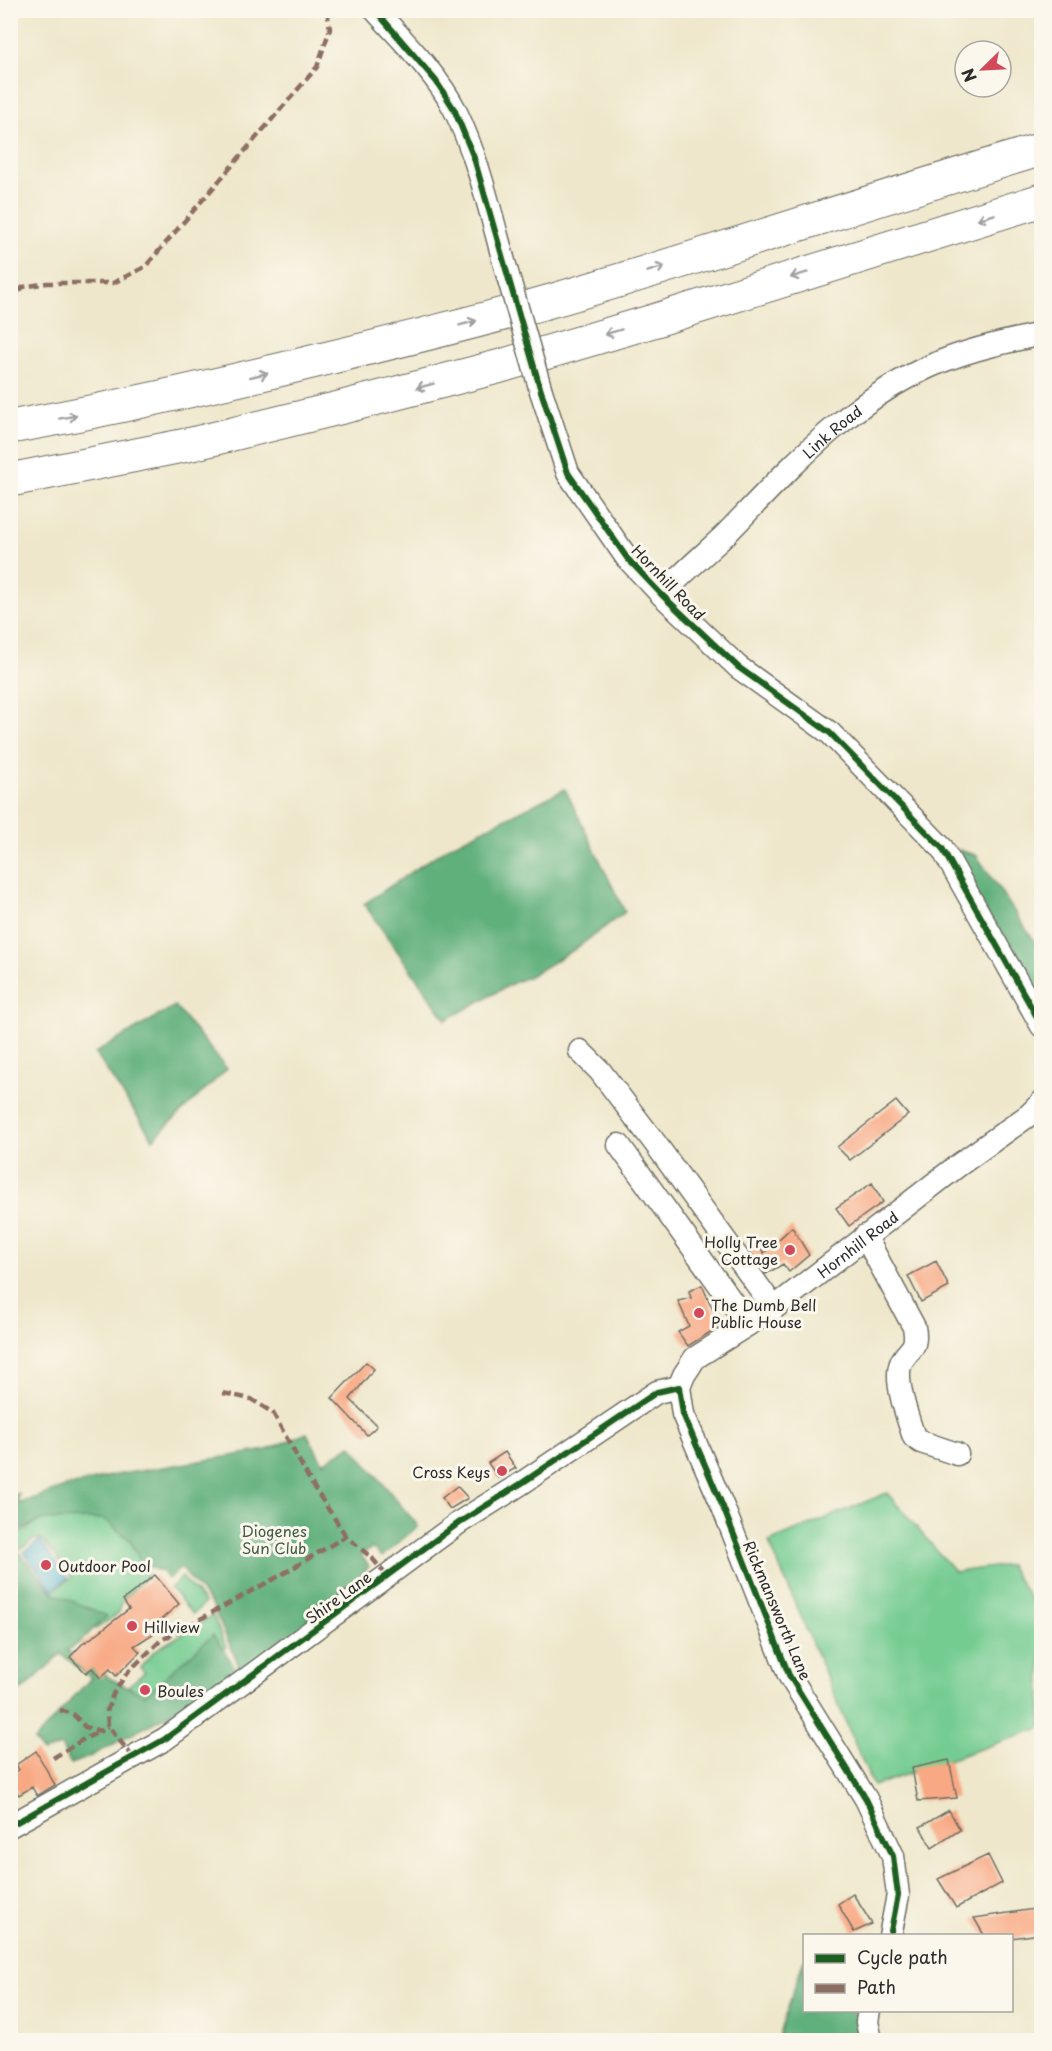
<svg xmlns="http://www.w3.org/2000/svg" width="1052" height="2051" viewBox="0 0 1052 2051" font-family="'Playpen Sans',sans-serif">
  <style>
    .green { fill: #75cc91; stroke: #507c5e; stroke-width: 1.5 }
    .forest { fill: #60b07b; stroke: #466e53; stroke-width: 1.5 }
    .water { fill: #4dadcc; stroke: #3c6c7c; stroke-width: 1.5 }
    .building { fill: #f8a883 }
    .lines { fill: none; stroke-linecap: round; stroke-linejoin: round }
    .minor-casing { stroke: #6f6d63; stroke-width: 25 }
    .highway-casing { stroke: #6f6d63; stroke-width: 35 }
    .minor { stroke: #fff; stroke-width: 22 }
    .highway { stroke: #fff; stroke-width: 33 }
    .minor-bridge-casing { stroke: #6f6d63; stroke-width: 25; stroke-linecap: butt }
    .minor-bridge { stroke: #fff; stroke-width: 22 }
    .quiet { stroke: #8d6e63; stroke-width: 4.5; stroke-dasharray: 9 4.5; stroke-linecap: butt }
    .cycleway-casing { stroke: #fbf7ec; stroke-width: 10 }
    .cycleway { stroke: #1b5e20; stroke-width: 6 }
    .oneway { stroke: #a0a0a0 }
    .poi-dot { fill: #d1495b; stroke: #fbf7ec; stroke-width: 2 }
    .labels { text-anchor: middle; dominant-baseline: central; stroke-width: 6; stroke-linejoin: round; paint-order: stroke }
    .street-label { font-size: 15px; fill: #2b2b2b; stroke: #fbf7ec }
    .poi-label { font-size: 15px; fill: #2b2b2b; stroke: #fbf7ec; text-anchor: start }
    .park-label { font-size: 15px; fill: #415b4a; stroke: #fbf7ec }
  </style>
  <rect width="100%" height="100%" fill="#fbf7ec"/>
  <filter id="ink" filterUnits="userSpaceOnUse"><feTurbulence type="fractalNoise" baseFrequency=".0167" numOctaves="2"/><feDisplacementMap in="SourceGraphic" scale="12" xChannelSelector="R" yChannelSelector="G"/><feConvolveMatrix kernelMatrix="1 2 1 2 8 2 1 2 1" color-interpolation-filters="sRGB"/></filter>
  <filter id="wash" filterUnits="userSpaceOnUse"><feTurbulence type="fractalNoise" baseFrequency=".008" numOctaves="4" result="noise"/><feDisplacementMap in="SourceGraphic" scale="24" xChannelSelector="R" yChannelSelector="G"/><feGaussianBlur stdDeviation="1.35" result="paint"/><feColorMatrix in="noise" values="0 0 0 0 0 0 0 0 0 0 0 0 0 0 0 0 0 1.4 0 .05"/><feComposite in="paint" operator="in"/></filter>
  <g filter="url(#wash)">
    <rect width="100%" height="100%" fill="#eee7cb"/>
    <path class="green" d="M 887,1493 L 955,1572 L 1009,1565 L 1041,1616 L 1041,1728 L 873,1786 L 769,1542 Z
      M 110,1503 L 148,1575 L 123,1600 L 119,1613 L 96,1629 L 53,1591 L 72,1577 L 43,1540 L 35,1539 L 21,1549 L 12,1538 L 41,1520 Z
      M 182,1577 L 205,1603 L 193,1614 L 170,1588 Z
      M 213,1615 L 226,1648 L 163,1693 L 145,1708 L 127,1687 L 145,1672 L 140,1668 L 154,1651 Z"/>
    <path class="forest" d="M 565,789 L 625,912 L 575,949 L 528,977 L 515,982 L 446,1020 L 364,904 L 450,846 Z
      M 959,850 L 976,855 L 1041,951 L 1041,1010 L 960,866 Z
      M 175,1006 L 227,1069 L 153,1139 L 95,1053 Z
      M 307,1433 L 323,1463 L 351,1445 L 418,1526 L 382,1557 L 372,1548 L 361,1555 L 369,1566 L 336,1604 L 242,1672 L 212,1605 L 181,1568 L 168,1579 L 162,1572 L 141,1564 L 131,1541 L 104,1519 L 41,1520 L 11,1534 L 10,1497 L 19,1493 L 18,1504 L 65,1487 L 115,1475 L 267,1450 Z
      M 10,1541 L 53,1593 L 107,1616 L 78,1644 L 67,1650 L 90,1669 L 100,1670 L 111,1679 L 145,1695 L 213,1635 L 240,1674 L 215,1690 L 87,1758 L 71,1764 L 61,1746 L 43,1752 L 34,1741 L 91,1678 L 61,1654 L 27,1686 L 11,1697 Z
      M 804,1959 L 804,2010 L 853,2011 L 860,2019 L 862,2040 L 777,2040 Z"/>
    <path class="water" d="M 40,1540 L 68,1578 L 52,1590 L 24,1552 Z"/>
    <g id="blocks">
      <path class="building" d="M 896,1101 L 908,1115 L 850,1160 L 837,1147 Z
        M 872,1183 L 883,1202 L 849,1226 L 836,1208 Z
        M 792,1227 L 809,1255 L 789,1272 L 783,1264 L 766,1274 L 749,1250 L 759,1246 L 764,1253 Z
        M 936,1261 L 949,1287 L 921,1302 L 908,1276 Z
        M 702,1285 L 720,1326 L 688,1346 L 678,1332 L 689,1326 L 678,1301 L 691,1298 L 689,1291 Z
        M 366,1362 L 374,1369 L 350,1399 L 377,1426 L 367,1435 L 332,1398 Z
        M 505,1452 L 516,1468 L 498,1478 L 488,1463 Z
        M 457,1486 L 468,1498 L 450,1509 L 442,1498 Z
        M 155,1575 L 179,1604 L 157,1623 L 159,1630 L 134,1646 L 140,1652 L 116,1676 L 110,1669 L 100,1678 L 92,1668 L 86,1673 L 70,1657 L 85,1641 L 86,1642 L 129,1609 L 123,1600 Z
        M 36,1751 L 55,1785 L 37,1796 L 32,1787 L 19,1795 L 10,1781 L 10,1774 L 19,1770 L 16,1765 Z
        M 949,1760 L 957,1798 L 918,1801 L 912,1768 Z
        M 949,1810 L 960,1830 L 932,1848 L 920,1827 Z
        M 988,1855 L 1002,1883 L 956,1908 L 938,1879 Z
        M 853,1894 L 872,1924 L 854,1932 L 838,1904 Z
        M 1041,1908 L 1041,1934 L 1011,1938 L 1011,1935 L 984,1935 L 974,1918 Z"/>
    </g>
  </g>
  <g filter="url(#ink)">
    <use href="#blocks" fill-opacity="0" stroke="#6f6d63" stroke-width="1.5"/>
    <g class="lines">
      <g class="minor-casing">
        <g id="minor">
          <path d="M 375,10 C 402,40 437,74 455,110 C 480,162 492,220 508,276"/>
          <path d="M 541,391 L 568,473 L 627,558 L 662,595 L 738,667 L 830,733 L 942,848 L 1042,1026"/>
          <path id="s1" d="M 662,595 C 682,573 704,555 725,535 C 791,467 854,395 945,360 C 976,348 1009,341 1042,334"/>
          <path d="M 580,1051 L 600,1071 L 655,1143 L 774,1308"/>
          <path d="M 619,1145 L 737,1309 L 747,1325"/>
          <path d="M 865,1236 L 914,1327 C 919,1353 905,1348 900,1366 C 895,1384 908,1419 914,1437 L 921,1442 L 957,1454"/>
          <path d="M 10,1826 L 165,1739 L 460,1522 L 522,1483 L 657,1392 L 679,1387"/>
          <path id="s2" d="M 890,1936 L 898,1895 L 893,1856 L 866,1799 L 789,1675 L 723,1507 L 683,1414 L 679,1387 L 684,1375 L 695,1358 L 774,1308 L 956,1167 L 1029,1115 L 1042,1102"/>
          <path d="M 869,2010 L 867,2022 L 871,2040"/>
        </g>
      </g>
      <g class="highway-casing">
        <path id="highway" d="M 10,427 C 115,409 218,385 320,360 C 399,341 477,322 554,300 C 717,252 879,198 1042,149
          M 10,480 L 192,444 L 347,406 L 501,366 L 653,321 L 1042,200"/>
      </g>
      <use href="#minor" class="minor"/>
      <use href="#highway" class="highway"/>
      <g class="minor-bridge-casing">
        <path id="minor-bridge" d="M 508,276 L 541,391"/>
      </g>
      <use href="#minor-bridge" class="minor-bridge"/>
      <path class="quiet" d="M 10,301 L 23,287 L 47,283 L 113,283 L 145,267 L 317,67 L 330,29 L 327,10
        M 223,1393 L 251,1399 L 273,1413 L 313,1486 L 346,1536
        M 60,1710 L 73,1714 L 85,1727 L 101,1731 L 108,1726
        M 133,1757 L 108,1726 L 107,1711 L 113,1694 L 127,1673 L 160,1641 L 281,1575 L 346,1536 L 372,1558 L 387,1576
        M 53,1758 L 84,1739 L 101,1731"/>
      <g class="cycleway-casing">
        <path id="cycleway" d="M 375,10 L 436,81 L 454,109 L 474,158 L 541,391 L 568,473 L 627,558 L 662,595 L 738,667 L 830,733 L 942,848 L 1042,1026
          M 10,1826 L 165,1739 L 460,1522 L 522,1483 L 657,1392 L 679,1387 L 683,1414 L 723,1507 L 789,1675 L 866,1799 L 893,1856 L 898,1895 L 890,1936"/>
      </g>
      <use href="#cycleway" class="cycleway"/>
    </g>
    <defs><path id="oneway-shaft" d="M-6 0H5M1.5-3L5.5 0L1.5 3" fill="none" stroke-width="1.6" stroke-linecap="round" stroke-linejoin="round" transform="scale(1.5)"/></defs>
    <g class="oneway">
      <use href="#oneway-shaft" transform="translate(986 217) rotate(163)"/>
      <use href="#oneway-shaft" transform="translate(656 269) rotate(-17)"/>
      <use href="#oneway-shaft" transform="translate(799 275) rotate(163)"/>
      <use href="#oneway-shaft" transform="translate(468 323) rotate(-15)"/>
      <use href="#oneway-shaft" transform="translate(613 332) rotate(163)"/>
      <use href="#oneway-shaft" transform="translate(259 375) rotate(-13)"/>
      <use href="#oneway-shaft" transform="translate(425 386) rotate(165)"/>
      <use href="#oneway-shaft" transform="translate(68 417) rotate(-10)"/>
    </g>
  </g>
  <g class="poi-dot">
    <circle cx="790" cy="1250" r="6"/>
    <circle cx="699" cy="1313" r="6"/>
    <circle cx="502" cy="1471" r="6"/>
    <circle cx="46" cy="1565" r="6"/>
    <circle cx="132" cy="1626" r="6"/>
    <circle cx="145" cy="1690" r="6"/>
  </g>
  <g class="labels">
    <g class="street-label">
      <text stroke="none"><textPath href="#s1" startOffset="236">Link Road</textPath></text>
      <text transform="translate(669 582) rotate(46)">Hornhill Road</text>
      <text stroke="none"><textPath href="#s2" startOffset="831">Hornhill Road</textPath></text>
      <text transform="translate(338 1597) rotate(-36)">Shire Lane</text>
      <text transform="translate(778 1610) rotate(67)">Rickmansworth Lane</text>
    </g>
    <g class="poi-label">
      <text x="778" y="1241" text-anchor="end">Holly Tree<tspan x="778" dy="17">Cottage</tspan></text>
      <text x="711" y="1304">The Dumb Bell<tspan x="711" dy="17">Public House</tspan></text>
      <text x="490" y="1471" text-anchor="end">Cross Keys</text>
      <text x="58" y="1565">Outdoor Pool</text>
      <text x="144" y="1626">Hillview</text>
      <text x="157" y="1690">Boules</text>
    </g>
    <g class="park-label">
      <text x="274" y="1530">Diogenes<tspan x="274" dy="17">Sun Club</tspan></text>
    </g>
  </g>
  <rect width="1052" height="2051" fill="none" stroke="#fbf7ec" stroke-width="36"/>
  <rect x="803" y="1934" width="210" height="78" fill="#fbf7ec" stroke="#a8a59f" stroke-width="1.5"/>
  <rect x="815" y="1954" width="30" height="9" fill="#1b5e20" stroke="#a8a59f" stroke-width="1.5"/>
  <text x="857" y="1964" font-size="18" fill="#2b2b2b">Cycle path</text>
  <rect x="815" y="1984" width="30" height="9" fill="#8d6e63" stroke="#a8a59f" stroke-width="1.5"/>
  <text x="857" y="1994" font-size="18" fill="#2b2b2b">Path</text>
  <g transform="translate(983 69) rotate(246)"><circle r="28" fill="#fbf7ec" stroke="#a8a59f" stroke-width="1.5"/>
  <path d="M0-4.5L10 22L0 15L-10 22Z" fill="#d1495b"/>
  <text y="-9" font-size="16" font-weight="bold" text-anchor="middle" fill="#2b2b2b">N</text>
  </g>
</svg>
